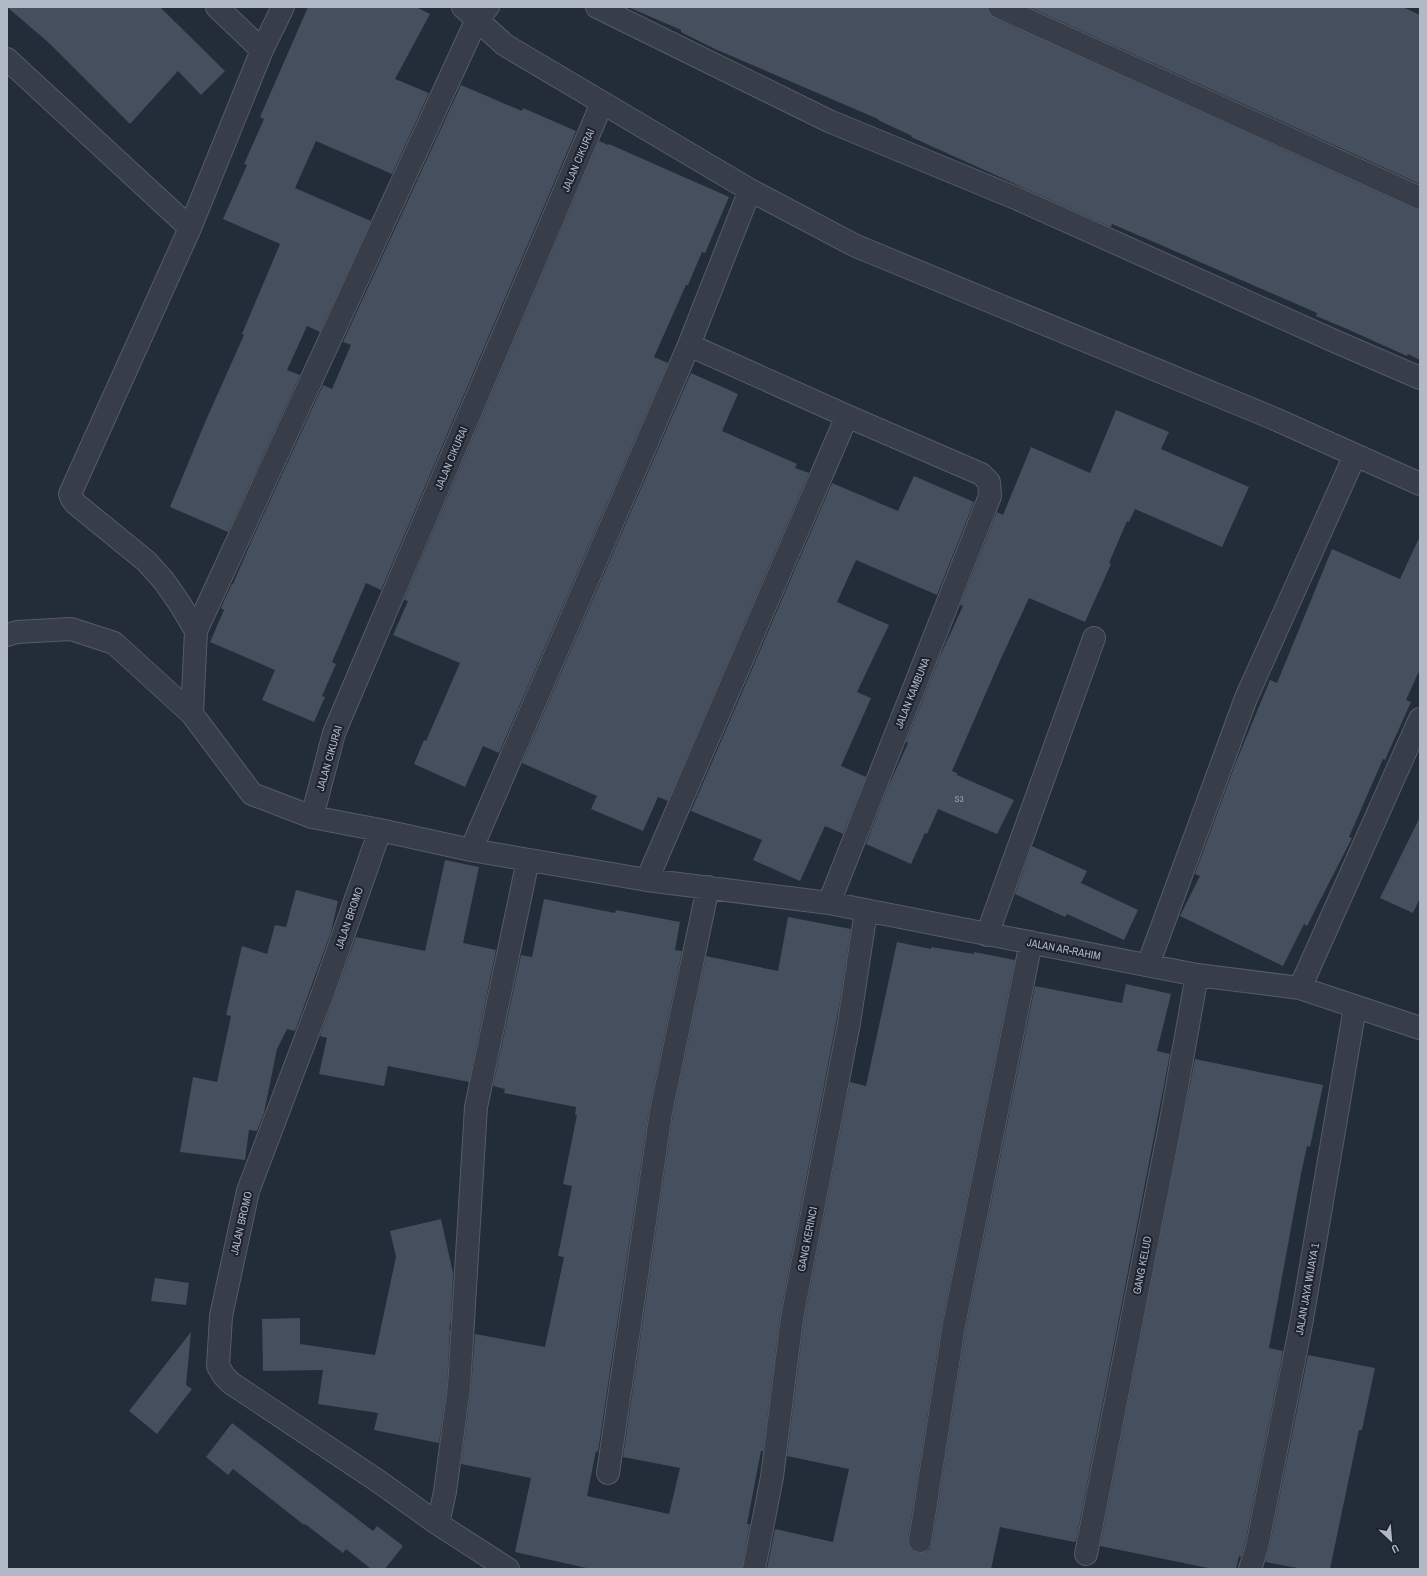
<svg xmlns="http://www.w3.org/2000/svg" width="1427" height="1576" viewBox="0 0 1427 1576" font-family="'Archivo Narrow',sans-serif">
  <style>
    .building { fill: #454f5e }
    .lines { fill: none; stroke-linecap: round; stroke-linejoin: round }
    .minor-casing { stroke: #555c68; stroke-width: 24 }
    .minor { stroke: #373e4a; stroke-width: 22 }
    .labels { text-anchor: middle; dominant-baseline: central; stroke-width: 4; stroke-linejoin: round; paint-order: stroke }
    .number-label { font-size: 9px; fill: #979eac }
    .street-label { font-size: 11px; fill: #b2b9c6; stroke: #1c232e }
  </style>
  <rect width="100%" height="100%" fill="#232c39"/>
  <path class="building" d="M 7,7 L 160,7 L 225,71 L 201,95 L 178,71 L 130,124 L 49,43 Z
    M 308,7 L 416,7 L 430,14 L 395,79 L 429,93 L 392,174 L 316,141 L 295,188 L 371,221 L 320,332 L 307,326 L 287,370 L 300,375 L 228,532 L 170,507 L 206,420 L 244,335 L 242,334 L 280,244 L 223,219 L 247,165 L 244,164 L 264,119 L 260,117 Z
    M 628,7 L 987,7 L 989,14 L 994,18 L 1415,209 L 1420,210 L 1420,360 L 1408,354 L 1407,356 L 1347,329 L 1316,316 L 1317,313 L 1147,239 L 1112,224 L 1111,227 L 1108,226 L 911,137 L 912,136 L 878,120 L 878,119 L 715,49 L 681,32 L 681,30 Z
    M 1029,7 L 1403,7 L 1420,15 L 1420,184 Z
    M 461,85 L 522,111 L 523,108 L 576,131 L 381,590 L 366,583 L 332,662 L 336,664 L 322,696 L 325,697 L 314,722 L 262,700 L 275,670 L 210,642 L 224,610 L 221,608 L 224,601 L 232,584 L 233,584 L 251,542 L 323,385 L 332,389 L 351,345 L 343,342 Z
    M 599,141 L 608,145 L 609,144 L 729,197 L 705,253 L 702,252 L 688,285 L 686,285 L 654,357 L 668,363 L 499,753 L 483,746 L 465,787 L 414,764 L 424,740 L 426,741 L 460,663 L 393,635 L 408,601 L 404,600 Z
    M 691,373 L 738,394 L 722,431 L 797,464 L 795,468 L 809,473 L 668,801 L 658,797 L 643,831 L 591,809 L 597,796 L 522,763 Z
    M 1116,410 L 1169,432 L 1161,449 L 1249,487 L 1222,547 L 1135,509 L 1129,522 L 1127,521 L 1109,563 L 1111,564 L 1085,622 L 1029,598 L 999,663 L 952,771 L 957,773 L 957,775 L 1014,800 L 997,834 L 938,809 L 927,834 L 925,833 L 911,864 L 866,844 L 888,787 L 908,743 L 906,742 L 940,656 L 963,606 L 960,605 L 997,512 L 1003,515 L 1031,447 L 1090,473 Z
    M 914,476 L 974,502 L 937,595 L 856,560 L 837,602 L 889,625 L 857,692 L 871,698 L 841,766 L 866,777 L 843,834 L 825,826 L 800,881 L 753,860 L 762,840 L 691,811 L 832,483 L 898,511 Z
    M 1420,536 L 1420,669 L 1406,700 L 1411,702 L 1385,760 L 1383,759 L 1349,837 L 1352,838 L 1307,926 L 1304,924 L 1283,966 L 1180,916 L 1200,876 L 1195,874 L 1236,762 L 1270,680 L 1277,683 L 1332,549 L 1400,579 Z
    M 1420,817 L 1420,898 L 1413,913 L 1380,898 Z
    M 1032,846 L 1087,871 L 1081,883 L 1138,910 L 1124,940 L 1067,914 L 1065,917 L 1015,894 Z
    M 445,860 L 479,867 L 463,943 L 496,950 L 469,1082 L 388,1066 L 384,1086 L 319,1074 L 327,1038 L 320,1036 L 356,937 L 425,951 Z
    M 296,890 L 338,901 L 331,932 L 295,1031 L 287,1029 L 277,1049 L 264,1113 L 257,1131 L 249,1130 L 245,1160 L 180,1152 L 193,1077 L 217,1082 L 231,1016 L 226,1015 L 242,946 L 267,954 L 275,925 L 286,927 Z
    M 544,899 L 615,913 L 616,910 L 680,922 L 675,950 L 682,951 L 649,1110 L 598,1452 L 596,1451 L 587,1496 L 669,1514 L 680,1468 L 623,1457 L 673,1114 L 706,956 L 778,971 L 788,917 L 851,929 L 839,1007 L 780,1316 L 763,1451 L 761,1451 L 747,1524 L 750,1524 L 742,1569 L 591,1569 L 515,1552 L 531,1478 L 461,1464 L 471,1389 L 475,1334 L 545,1347 L 564,1257 L 558,1256 L 572,1186 L 563,1184 L 577,1115 L 575,1115 L 576,1107 L 504,1093 L 505,1089 L 493,1086 L 521,955 L 532,957 Z
    M 897,942 L 931,949 L 931,947 L 974,954 L 974,952 L 1015,960 L 942,1323 L 908,1539 L 909,1546 L 912,1550 L 918,1553 L 925,1552 L 930,1549 L 932,1543 L 966,1327 L 1035,986 L 1122,1003 L 1126,984 L 1171,994 L 1157,1051 L 1170,1054 L 1076,1541 L 1074,1542 L 1000,1527 L 991,1569 L 767,1569 L 775,1529 L 833,1542 L 843,1496 L 849,1469 L 787,1456 L 804,1320 L 850,1082 L 866,1086 Z
    M 1195,1059 L 1323,1085 L 1310,1147 L 1307,1146 L 1301,1174 L 1269,1348 L 1283,1351 L 1245,1544 L 1241,1557 L 1239,1556 L 1236,1569 L 1213,1569 L 1100,1546 Z
    M 441,1219 L 453,1273 L 451,1319 L 449,1329 L 450,1329 L 447,1386 L 439,1443 L 374,1430 L 378,1413 L 318,1404 L 323,1370 L 263,1371 L 262,1319 L 300,1318 L 300,1344 L 375,1355 L 396,1257 L 390,1231 Z
    M 155,1278 L 189,1283 L 186,1305 L 151,1301 Z
    M 191,1332 L 186,1385 L 192,1389 L 157,1434 L 129,1411 Z
    M 1308,1355 L 1375,1368 L 1362,1430 L 1359,1430 L 1330,1569 L 1303,1569 L 1265,1562 L 1269,1549 Z
    M 232,1423 L 373,1531 L 377,1526 L 403,1546 L 385,1569 L 371,1569 L 346,1549 L 343,1553 L 305,1524 L 304,1525 L 233,1469 L 228,1475 L 206,1457 Z"/>
  <g class="lines">
    <g class="minor-casing">
      <path id="minor" d="M 217,7 L 262,50
        M 463,7 L 505,45 L 750,190 L 856,246 L 1275,419 L 1420,484
        M 597,7 L 829,121 L 1018,199 L 1332,340 L 1420,378
        M 999,7 L 1420,198
        M 7,59 L 190,228
        M 689,345 L 847,416 L 981,474 L 989,482 L 990,496 L 829,903
        M 196,631 L 477,19 L 488,7
        M 7,635 L 17,632 L 71,629 L 114,643 L 192,714 L 252,794 L 312,817 L 380,830 L 471,850 L 647,880 L 829,903 L 1197,975 L 1300,988 L 1420,1028
        M 192,714 L 196,631 L 180,604 L 164,581 L 146,561 L 76,504 L 72,499 L 70,494 L 190,228 L 262,50 L 283,7
        M 312,817 L 334,733 L 602,103
        M 380,830 L 324,990 L 248,1191 L 221,1316 L 218,1366 L 224,1376 L 231,1383 L 378,1481 L 438,1524
        M 471,850 L 689,345 L 750,190
        M 647,880 L 847,416
        M 987,935 L 1094,638
        M 1148,965 L 1246,698 L 1355,455
        M 1300,988 L 1420,719
        M 608,1473 L 661,1112 L 708,887
        M 920,1541 L 954,1325 L 1031,942
        M 1086,1554 L 1172,1115 L 1197,975
        M 508,1569 L 438,1524 L 445,1492 L 459,1387 L 476,1107 L 528,860
        M 754,1569 L 772,1477 L 792,1318 L 849,1023 L 866,911
        M 1250,1569 L 1257,1547 L 1302,1319 L 1355,1007"/>
    </g>
    <use href="#minor" class="minor"/>
  </g>
  <g class="labels">
    <g class="number-label">
      <text x="959" y="799">S3</text>
    </g>
    <g class="street-label">
      <text transform="translate(578 160) rotate(-67)">JALAN CIKURAI</text>
      <text transform="translate(451 458) rotate(-67)">JALAN CIKURAI</text>
      <text transform="translate(912 693) rotate(-68)">JALAN KAMBUNA</text>
      <text transform="translate(329 758) rotate(-74)">JALAN CIKURAI</text>
      <text transform="translate(349 918) rotate(-71)">JALAN BROMO</text>
      <text transform="translate(1064 949) rotate(11)">JALAN AR-RAHIM</text>
      <text transform="translate(241 1223) rotate(-77)">JALAN BROMO</text>
      <text transform="translate(807 1239) rotate(-79)">GANG KERINCI</text>
      <text transform="translate(1142 1265) rotate(-79)">GANG KELUD</text>
      <text transform="translate(1307 1289) rotate(-80)">JALAN JAYA WIJAYA 1</text>
    </g>
  </g>
  <rect width="1427" height="1576" fill="none" stroke="#b2b9c6" stroke-width="16"/>
  <g transform="translate(1391 1540) rotate(154)" stroke="#1c232e" stroke-width="3" paint-order="stroke">
  <path d="M0-3L7 15L0 10L-7 15Z" fill="#b2b9c6"/>
  <text y="-6" font-size="11" font-weight="bold" text-anchor="middle" fill="#b2b9c6">U</text>
  </g>
</svg>
